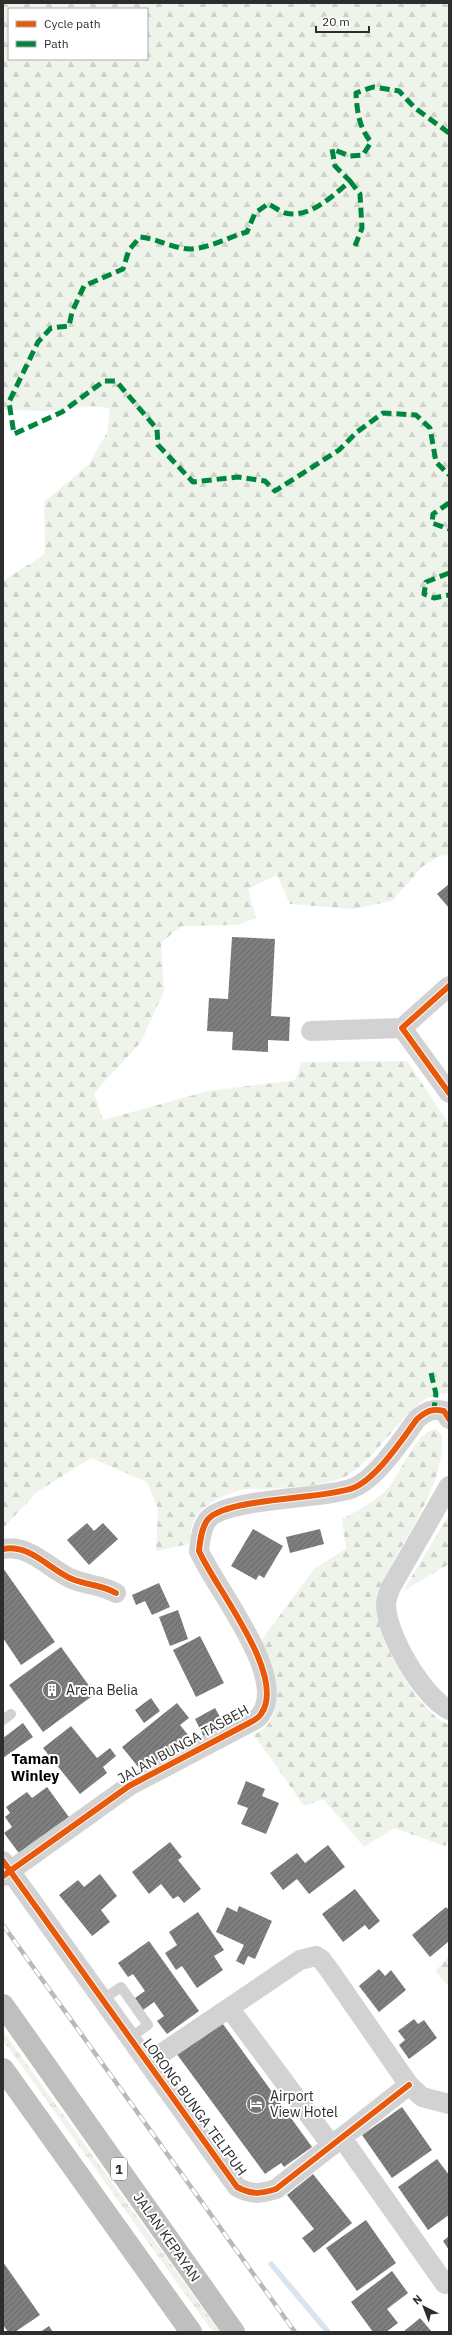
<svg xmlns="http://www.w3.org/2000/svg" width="452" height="2335" viewBox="0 0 452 2335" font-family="'IBM Plex Sans',sans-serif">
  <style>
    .grass { fill: url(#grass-tufts) }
    .forest { fill: url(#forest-firs); fill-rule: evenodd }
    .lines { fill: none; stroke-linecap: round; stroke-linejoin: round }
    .stream { stroke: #d8e4f0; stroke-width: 5.5 }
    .building { fill: url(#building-hatch) }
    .lane { stroke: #d2d2d2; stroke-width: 10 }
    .street { stroke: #d2d2d2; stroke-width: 20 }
    .highway { stroke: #bfbfbf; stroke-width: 22 }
    .rail-casing { stroke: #b9b9b9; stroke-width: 4.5 }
    .rail { stroke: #fff; stroke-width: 3; stroke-dasharray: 9; stroke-linecap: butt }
    .quiet { stroke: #00873e; stroke-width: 5; stroke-dasharray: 10 5; stroke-linecap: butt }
    .cycleway-casing { stroke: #fff; stroke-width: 8 }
    .cycleway { stroke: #e8590c; stroke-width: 6 }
    .labels { text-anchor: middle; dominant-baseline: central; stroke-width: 4; stroke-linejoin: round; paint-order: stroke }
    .shield { fill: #fff; stroke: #6c6c6c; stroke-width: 1 }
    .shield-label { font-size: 13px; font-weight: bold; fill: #2d2d2d }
    .poi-label { font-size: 14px; fill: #2d2d2d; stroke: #fff; text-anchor: start }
    .street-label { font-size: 14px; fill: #2d2d2d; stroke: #fff }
    .neighbourhood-label { font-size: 15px; font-weight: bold; fill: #000; stroke: #fff }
  </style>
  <defs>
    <pattern id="grass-tufts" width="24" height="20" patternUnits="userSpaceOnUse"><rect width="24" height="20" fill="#eff4eb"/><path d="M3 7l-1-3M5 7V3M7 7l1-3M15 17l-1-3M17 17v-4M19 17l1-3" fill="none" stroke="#cdd2ca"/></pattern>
    <pattern id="forest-firs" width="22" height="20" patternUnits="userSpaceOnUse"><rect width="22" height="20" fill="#eff4eb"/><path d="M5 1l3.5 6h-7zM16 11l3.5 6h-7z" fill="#cdd2ca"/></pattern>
    <pattern id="building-hatch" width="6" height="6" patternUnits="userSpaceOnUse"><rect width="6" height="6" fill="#7e7e7e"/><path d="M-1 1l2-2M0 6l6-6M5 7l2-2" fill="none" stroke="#686868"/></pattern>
  </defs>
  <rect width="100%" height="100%" fill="#fff"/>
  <path class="grass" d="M 3,2031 L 220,2332 L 213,2332 L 183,2291 L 3,2040 Z"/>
  <path class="forest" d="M 3,3 L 449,3 L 449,856 L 441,855 L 423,866 L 392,901 L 353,909 L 290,904 L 277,875 L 248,889 L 256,918 L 237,925 L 181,926 L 161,943 L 164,991 L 141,1042 L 94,1093 L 103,1120 L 208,1091 L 296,1080 L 301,1062 L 407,1061 L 449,1124 L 449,1393 C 407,1390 381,1465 337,1480 C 314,1487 289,1487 265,1489 C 258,1489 248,1488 241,1490 C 224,1495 199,1505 193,1523 C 190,1530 190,1538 189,1544 L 156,1551 L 158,1509 L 147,1482 L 91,1458 L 37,1492 L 3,1528 L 3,581 L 45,554 L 44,502 L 88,465 L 107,433 L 110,408 L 90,406 L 47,411 L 3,410 ZM 9,9 L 147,9 L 147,59 L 9,59 Z
    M 435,1429 L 442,1435 C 445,1479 415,1521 395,1559 C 388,1572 379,1585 377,1601 C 375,1625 390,1654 402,1675 C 415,1694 428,1715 449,1725 L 449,1840 L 445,1846 L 394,1828 L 364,1847 L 323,1799 L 304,1806 L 254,1735 C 259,1732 266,1728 269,1723 C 286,1698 271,1665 260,1642 L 315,1568 L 346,1549 L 342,1519 C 359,1510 375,1502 388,1488 C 402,1472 414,1434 435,1429 Z
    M 449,1515 L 449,1564 L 403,1591 Z
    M 449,1956 L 449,1986 L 435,1971 Z"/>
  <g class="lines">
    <path class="stream" d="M 271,2264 L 328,2332"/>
  </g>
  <path class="building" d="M 449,884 L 449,908 L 437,894 Z
    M 232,937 L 275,939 L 271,1016 L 290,1017 L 289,1041 L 268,1040 L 268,1052 L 232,1050 L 233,1032 L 207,1031 L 209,998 L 228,999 Z
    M 87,1523 L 94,1531 L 103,1523 L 118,1539 L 89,1565 L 67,1540 Z
    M 253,1529 L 283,1546 L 264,1578 L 259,1575 L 256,1580 L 231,1566 Z
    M 320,1529 L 324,1544 L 290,1553 L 286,1537 Z
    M 3,1568 L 55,1642 L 21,1665 L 3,1638 Z
    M 159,1583 L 170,1607 L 152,1615 L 145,1601 L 136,1605 L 132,1595 Z
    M 178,1610 L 188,1639 L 170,1646 L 159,1617 Z
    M 200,1636 L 224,1683 L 196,1697 L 173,1650 Z
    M 61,1647 L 95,1694 L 43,1732 L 9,1685 Z
    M 151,1698 L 160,1711 L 144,1723 L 135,1710 Z
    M 177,1703 L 189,1718 L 180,1725 L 198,1747 L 152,1784 L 122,1747 Z
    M 215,1708 L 225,1726 L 204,1737 L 195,1719 Z
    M 23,1723 L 33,1737 L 3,1758 L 3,1738 Z
    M 71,1726 L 97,1758 L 110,1748 L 116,1756 L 103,1767 L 107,1773 L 80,1794 L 43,1748 Z
    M 246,1781 L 265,1789 L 262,1796 L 279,1803 L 266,1834 L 241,1824 L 248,1808 L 237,1804 Z
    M 47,1787 L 74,1824 L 24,1860 L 4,1833 L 12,1827 L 5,1817 L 10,1813 L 6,1807 L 27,1792 L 32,1798 Z
    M 170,1842 L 182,1857 L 178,1860 L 201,1889 L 184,1903 L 178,1896 L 173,1899 L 161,1884 L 149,1894 L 132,1872 Z
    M 328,1845 L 345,1867 L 309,1894 L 297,1879 L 283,1890 L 270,1873 L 297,1853 L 305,1863 Z
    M 100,1874 L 117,1896 L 101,1910 L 110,1922 L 92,1936 L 59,1895 L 78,1880 L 84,1887 Z
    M 355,1889 L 380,1921 L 369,1930 L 365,1925 L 343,1942 L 322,1914 Z
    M 239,1906 L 272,1921 L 255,1959 L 248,1956 L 244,1965 L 236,1961 L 244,1945 L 216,1932 L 227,1907 L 237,1912 Z
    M 446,1907 L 449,1910 L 449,1941 L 430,1957 L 412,1935 Z
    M 198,1912 L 224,1950 L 214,1956 L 223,1970 L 197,1988 L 182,1966 L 176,1970 L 165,1953 L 177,1945 L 169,1932 Z
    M 149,1941 L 199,2011 L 167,2034 L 157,2021 L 164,2016 L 154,2002 L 143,2010 L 135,1998 L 145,1991 L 133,1974 L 128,1977 L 118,1963 Z
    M 379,1969 L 385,1976 L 391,1970 L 406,1990 L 379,2012 L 359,1986 Z
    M 414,2019 L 418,2024 L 424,2020 L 437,2038 L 409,2059 L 399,2045 L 405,2040 L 398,2031 Z
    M 220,2020 L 312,2147 L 284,2167 L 281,2163 L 265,2174 L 176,2053 Z
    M 402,2107 L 432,2150 L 392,2178 L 362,2135 Z
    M 437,2159 L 449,2175 L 449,2215 L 428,2230 L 398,2187 Z
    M 313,2174 L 352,2223 L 314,2253 L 302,2238 L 314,2229 L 287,2195 Z
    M 366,2220 L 396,2263 L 357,2291 L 326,2248 Z
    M 449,2236 L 449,2250 L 443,2241 Z
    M 3,2262 L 40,2315 L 15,2332 L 8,2332 L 3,2325 Z
    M 392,2271 L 408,2293 L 387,2309 L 398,2323 L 386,2332 L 373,2332 L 351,2302 Z
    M 420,2318 L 432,2332 L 403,2332 Z
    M 49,2326 L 53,2332 L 40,2332 Z"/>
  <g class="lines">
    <path class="lane" d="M 3,1720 L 11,1714
      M 102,2000 L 121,1987 L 148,2025 L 131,2037"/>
    <path class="street" d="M 449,986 L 402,1028 L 449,1093
      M 311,1031 L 402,1028
      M 449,1486 L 391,1587 C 389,1592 386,1599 386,1605 C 387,1636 422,1695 449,1710
      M 3,1549 C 30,1544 49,1569 72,1579 C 89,1586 100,1584 116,1593
      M 3,1861 L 237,2187 C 252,2195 260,2194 276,2189 L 409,2085
      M 3,1876 L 129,1786 L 249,1723 C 253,1721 259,1718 261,1714 C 288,1676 215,1588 199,1551 C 200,1541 201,1531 206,1522 C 220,1497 323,1500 353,1488 C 376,1479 402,1440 417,1419 C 427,1411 432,1408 444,1411 L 449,1419
      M 230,2009 L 332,2146
      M 149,2062 L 300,1960 L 316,1956 L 321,1959 L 330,1971 L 409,2085 L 422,2097 L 449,2104
      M 342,2138 L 445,2284"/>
    <path class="highway" d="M 3,2005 L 234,2332
      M 3,2069 L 191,2332"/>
    <g class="rail-casing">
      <path id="rail" d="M 3,1925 L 295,2332"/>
    </g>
    <use href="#rail" class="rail"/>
    <path class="quiet" d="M 449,133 L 415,108 L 399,91 L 373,87 L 356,93 C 357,111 359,128 371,142 L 363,155 L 350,156 L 332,149 L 335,166 L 350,181 C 333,196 309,219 285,213 C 279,211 273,206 268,204 L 255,213 L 247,232 C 227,237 202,253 181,248 C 166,245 157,239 140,237 L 129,250 L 123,269 L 84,286 L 72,312 L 69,326 L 51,328 L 38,342 L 9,402 L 14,434 L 62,412 L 104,381 L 116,381 L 157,429 L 158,445 L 193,482 L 238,477 L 265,481 L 275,491 L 339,450 L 357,432 L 383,413 L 416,415 L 430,428 L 436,462 L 449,475
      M 350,181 L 360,194 L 362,228 L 355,246
      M 449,503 L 433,514 L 432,523 L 449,529
      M 449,573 L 426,582 L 424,594 L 434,598 L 449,595
      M 431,1373 L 436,1394 L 434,1409"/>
    <g class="cycleway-casing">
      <path id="cycleway" d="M 449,986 L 402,1028 L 449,1093
        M 3,1549 C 30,1544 49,1569 72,1579 C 89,1586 100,1584 116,1593
        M 3,1861 L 237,2187 C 252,2195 260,2194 276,2189 L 409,2085
        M 3,1876 L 129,1786 L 249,1723 C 253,1721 259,1718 261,1714 C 288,1676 215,1588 199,1551 C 200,1541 201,1531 206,1522 C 220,1497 323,1500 353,1488 C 376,1479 402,1440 417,1419 C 427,1411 432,1408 444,1411 L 449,1419"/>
    </g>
    <use href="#cycleway" class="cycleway"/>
  </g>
  <defs>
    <g id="building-disc" transform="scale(1)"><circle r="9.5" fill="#767676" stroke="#fff"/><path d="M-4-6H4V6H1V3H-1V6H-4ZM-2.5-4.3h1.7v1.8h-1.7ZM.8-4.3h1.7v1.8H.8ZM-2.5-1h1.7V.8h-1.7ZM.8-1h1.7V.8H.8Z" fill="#fff"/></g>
    <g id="hotel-disc" transform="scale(1)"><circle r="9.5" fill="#767676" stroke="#fff"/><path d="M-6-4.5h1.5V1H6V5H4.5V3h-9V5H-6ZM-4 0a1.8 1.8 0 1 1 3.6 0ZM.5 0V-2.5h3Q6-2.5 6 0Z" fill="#fff"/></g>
  </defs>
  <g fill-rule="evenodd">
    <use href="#building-disc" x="52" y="1690"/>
    <use href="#hotel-disc" x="256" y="2104"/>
  </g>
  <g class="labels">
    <rect class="shield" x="111" y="2158" width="16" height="22" rx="3"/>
    <g class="shield-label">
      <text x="119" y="2169">1</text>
    </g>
    <g class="poi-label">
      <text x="66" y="1690">Arena Belia</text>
      <text x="270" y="2096">Airport<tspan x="270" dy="16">View Hotel</tspan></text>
    </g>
    <g class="street-label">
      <text transform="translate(183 1744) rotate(-29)">JALAN BUNGA TASBEH</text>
      <text transform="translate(195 2107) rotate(54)">LORONG BUNGA TELIPUH</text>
      <text transform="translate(167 2237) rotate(55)">JALAN KEPAYAN</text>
    </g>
    <g class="neighbourhood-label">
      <text x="35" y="1758">Taman<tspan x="35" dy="17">Winley</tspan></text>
    </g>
  </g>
  <rect width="452" height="2335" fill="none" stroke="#2d2d2d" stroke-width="8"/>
  <rect x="8" y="8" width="140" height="52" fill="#ffffff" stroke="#ababab"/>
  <rect x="16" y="21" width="20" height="6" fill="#e8590c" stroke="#ababab"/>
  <text x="44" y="28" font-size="12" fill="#2d2d2d">Cycle path</text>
  <rect x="16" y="41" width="20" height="6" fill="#00873e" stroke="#ababab"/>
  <text x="44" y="48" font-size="12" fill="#2d2d2d">Path</text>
  <g transform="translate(424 2307) rotate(318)" stroke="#ffffff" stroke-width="3" paint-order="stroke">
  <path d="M0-3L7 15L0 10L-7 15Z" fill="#2d2d2d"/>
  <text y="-6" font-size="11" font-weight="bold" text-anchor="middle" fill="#2d2d2d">N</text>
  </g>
  <path d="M316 26v6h53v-6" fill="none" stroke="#2d2d2d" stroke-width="2"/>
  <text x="322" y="26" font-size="12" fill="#2d2d2d" stroke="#ffffff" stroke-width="3" paint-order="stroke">20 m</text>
</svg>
